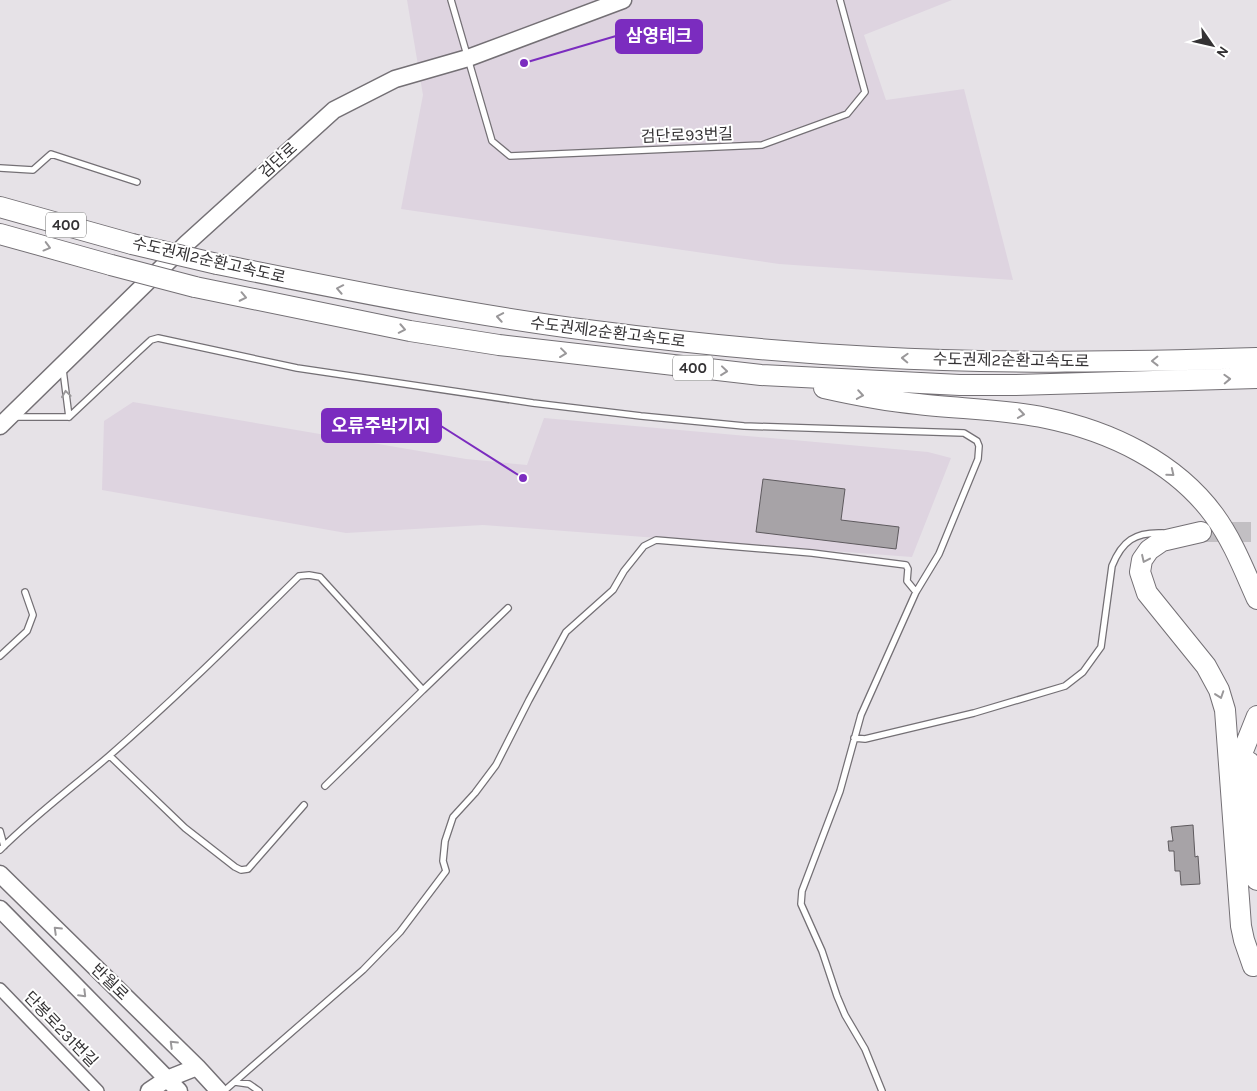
<svg xmlns="http://www.w3.org/2000/svg" width="1257" height="1091" viewBox="0 0 1257 1091" font-family="Karla,'Noto Sans KR',sans-serif">
  <style>
    .built { fill: #ded4e0 }
    .building { fill: #a7a3a7; stroke: #5e5a5e }
    .lines { fill: none; stroke-linecap: round; stroke-linejoin: round }
    .highway-tunnel { stroke: #c2bfc3; stroke-width: 20; stroke-dasharray: 20 10; stroke-linecap: butt }
    .lane-casing { stroke: #747075; stroke-width: 8 }
    .street-casing { stroke: #747075; stroke-width: 14 }
    .secondary-casing { stroke: #747075; stroke-width: 19 }
    .highway-casing { stroke: #747075; stroke-width: 22 }
    .lane { stroke: #fff; stroke-width: 5.5 }
    .street { stroke: #fff; stroke-width: 11 }
    .secondary { stroke: #fff; stroke-width: 16 }
    .highway { stroke: #fff; stroke-width: 20 }
    .highway-bridge-casing { stroke: #747075; stroke-width: 22; stroke-linecap: butt }
    .highway-bridge { stroke: #fff; stroke-width: 20 }
    .oneway { stroke: #9a989a }
    .labels { text-anchor: middle; dominant-baseline: central; stroke-width: 4; stroke-linejoin: round; paint-order: stroke }
    .shield { fill: #fff; stroke: #717071; stroke-width: 1 }
    .shield-label { font-size: 15px; font-weight: bold; fill: #343234 }
    .street-label { font-size: 16px; fill: #343234; stroke: #fff }
    .leader { fill: none; stroke: #7b2cbf; stroke-width: 2 }
    .callout-dot { fill: #7b2cbf; stroke: #fff; stroke-width: 2 }
    .callout { fill: #7b2cbf; stroke: #7b2cbf; stroke-width: 2 }
    .callout-label { font-size: 18px; text-anchor: middle; font-weight: bold; fill: #fff }
  </style>
  <rect width="100%" height="100%" fill="#e6e2e7"/>
  <path class="built" d="M 407,0 L 952,0 L 864,35 L 886,100 L 964,89 L 1013,280 L 779,264 L 401,209 L 423,95 Z
    M 133,402 L 466,459 L 527,465 L 544,418 L 928,452 L 951,458 L 912,557 L 483,525 L 346,533 L 102,490 L 104,421 Z"/>
  <path class="building" d="M 763,479 L 845,489 L 841,520 L 899,527 L 896,549 L 756,532 Z
    M 1193,825 L 1195,857 L 1198,856 L 1200,884 L 1181,885 L 1180,871 L 1175,871 L 1174,851 L 1169,851 L 1168,841 L 1173,841 L 1171,827 Z"/>
  <g class="lines">
    <path class="highway-tunnel" d="M 1201,532 L 1257,532"/>
    <g class="lane-casing">
      <path id="lane" d="M 451,0 L 492,141 L 510,156 L 762,145 L 847,114 L 865,92 L 840,0
        M 0,168 L 33,170 L 51,154 L 137,182
        M 14,417 L 69,417 L 63,370
        M 69,417 L 138,352 L 151,340 L 158,338 L 297,368 L 533,403 L 641,416 L 744,426 L 964,433 L 977,441 L 979,446 L 978,459 L 939,554 L 916,592 L 861,715 L 840,791 L 802,891 L 801,904 L 822,951 L 837,996 L 845,1015 L 865,1049 L 882,1091
        M 0,656 L 27,631 L 33,615 L 25,592
        M 423,690 L 508,608
        M 854,738 L 865,739 L 974,713 L 1065,686 L 1083,672 L 1101,647 L 1112,566 C 1122,541 1135,532 1162,533
        M 110,756 L 185,828 L 235,867 L 241,870 L 248,869 L 304,805
        M 0,831 L 4,846
        M 0,850 C 34,816 73,787 109,756 C 175,699 237,637 299,576 L 309,575 L 320,577 L 423,690 L 325,786
        M 235,1082 L 249,1084 L 259,1091
        M 224,1091 L 363,970 L 400,932 L 446,871 L 443,861 L 445,841 L 453,817 L 475,793 L 496,765 L 529,700 L 566,632 L 613,590 L 624,571 L 644,546 L 656,540 L 812,553 L 906,565 L 908,569 L 907,581 L 916,592"/>
    </g>
    <g class="street-casing">
      <path id="street" d="M 0,989 L 98,1091"/>
    </g>
    <g class="secondary-casing">
      <path id="secondary" d="M 0,426 L 186,244 L 334,110 L 395,79 L 468,58 L 623,0
        M 0,874 L 197,1067 L 219,1091
        M 0,909 L 179,1091
        M 149,1091 L 167,1079 L 197,1067"/>
    </g>
    <g class="highway-casing">
      <path id="highway" d="M 0,207 L 132,244
        M 0,234 L 111,265
        M 217,264 C 342,289 468,315 595,331 C 687,343 780,352 873,357 C 1001,364 1129,362 1257,358
        M 195,287 L 410,331 L 499,345 L 761,375 L 960,385 L 1015,385 L 1257,378
        M 824,388 C 855,395 886,401 918,404 C 960,409 1004,409 1046,418 C 1110,431 1175,462 1214,515 C 1233,541 1244,570 1257,599
        M 1201,532 L 1162,541 L 1149,550 L 1142,560 L 1140,572 L 1147,593 L 1206,666 L 1219,690 L 1225,710 L 1241,926 L 1244,940 L 1253,966
        M 1249,762 L 1257,880
        M 1240,778 L 1239,761 L 1257,716"/>
    </g>
    <use href="#lane" class="lane"/>
    <use href="#street" class="street"/>
    <use href="#secondary" class="secondary"/>
    <use href="#highway" class="highway"/>
    <g class="highway-bridge-casing">
      <path id="highway-bridge" d="M 132,244 L 217,264
        M 111,265 L 195,287"/>
    </g>
    <use href="#highway-bridge" class="highway-bridge"/>
  </g>
  <defs><path id="oneway-chevron" d="M-2-3.5L2.5 0L-2 3.5" fill="none" stroke-width="1.6" stroke-linecap="round" stroke-linejoin="round" transform="scale(1.25)"/></defs>
  <g class="oneway">
    <use href="#oneway-chevron" transform="translate(47 247) rotate(15)"/>
    <use href="#oneway-chevron" transform="translate(340 289) rotate(-169)"/>
    <use href="#oneway-chevron" transform="translate(243 297) rotate(12)"/>
    <use href="#oneway-chevron" transform="translate(500 317) rotate(-170)"/>
    <use href="#oneway-chevron" transform="translate(402 329) rotate(11)"/>
    <use href="#oneway-chevron" transform="translate(563 353) rotate(7)"/>
    <use href="#oneway-chevron" transform="translate(905 358) rotate(-178)"/>
    <use href="#oneway-chevron" transform="translate(1155 361) rotate(179)"/>
    <use href="#oneway-chevron" transform="translate(724 371) rotate(6)"/>
    <use href="#oneway-chevron" transform="translate(1227 379) rotate(-2)"/>
    <use href="#oneway-chevron" transform="translate(66 394) rotate(-98)"/>
    <use href="#oneway-chevron" transform="translate(860 395) rotate(9)"/>
    <use href="#oneway-chevron" transform="translate(1021 414) rotate(8)"/>
    <use href="#oneway-chevron" transform="translate(1171 473) rotate(39)"/>
    <use href="#oneway-chevron" transform="translate(1145 559) rotate(115)"/>
    <use href="#oneway-chevron" transform="translate(1220 695) rotate(71)"/>
    <use href="#oneway-chevron" transform="translate(57 930) rotate(-136)"/>
    <use href="#oneway-chevron" transform="translate(83 994) rotate(45)"/>
    <use href="#oneway-chevron" transform="translate(173 1044) rotate(-136)"/>
  </g>
  <g class="labels">
    <g class="shield">
      <rect x="46" y="212.5" width="40" height="25" rx="4"/>
      <rect x="673" y="355.5" width="40" height="25" rx="4"/>
    </g>
    <g class="shield-label">
      <text x="66" y="225">400</text>
      <text x="693" y="368">400</text>
    </g>
    <g class="street-label">
      <text transform="translate(687 135) rotate(-2)">검단로93번길</text>
      <text transform="translate(278 160) rotate(-42)">검단로</text>
      <text transform="translate(209 260) rotate(13)">수도권제2순환고속도로</text>
      <text transform="translate(608 332) rotate(7)">수도권제2순환고속도로</text>
      <text transform="translate(1011 360) rotate(1)">수도권제2순환고속도로</text>
      <text transform="translate(110 982) rotate(44)">반월로</text>
      <text transform="translate(61 1029) rotate(46)">단봉로231번길</text>
    </g>
  </g>
  <path class="leader" d="M524 63L616 36M523 478L441 426"/>
  <g class="callout-dot">
    <circle cx="524" cy="63" r="5"/>
    <circle cx="523" cy="478" r="5"/>
  </g>
  <g class="callout">
    <rect x="616" y="20" width="86" height="33" rx="5"/>
    <rect x="322" y="409" width="119" height="33" rx="5"/>
  </g>
  <g class="callout-label">
    <text x="659" y="42">삼영테크</text>
    <text x="381" y="432">오류주박기지</text>
  </g>
  <g transform="translate(1212 45) rotate(124)" stroke="#ffffff" stroke-width="4" paint-order="stroke">
  <path d="M0-4L9 19L0 12L-9 19Z" fill="#343234"/>
  <text y="-8" font-size="14" font-weight="bold" text-anchor="middle" fill="#343234">N</text>
  </g>
</svg>
